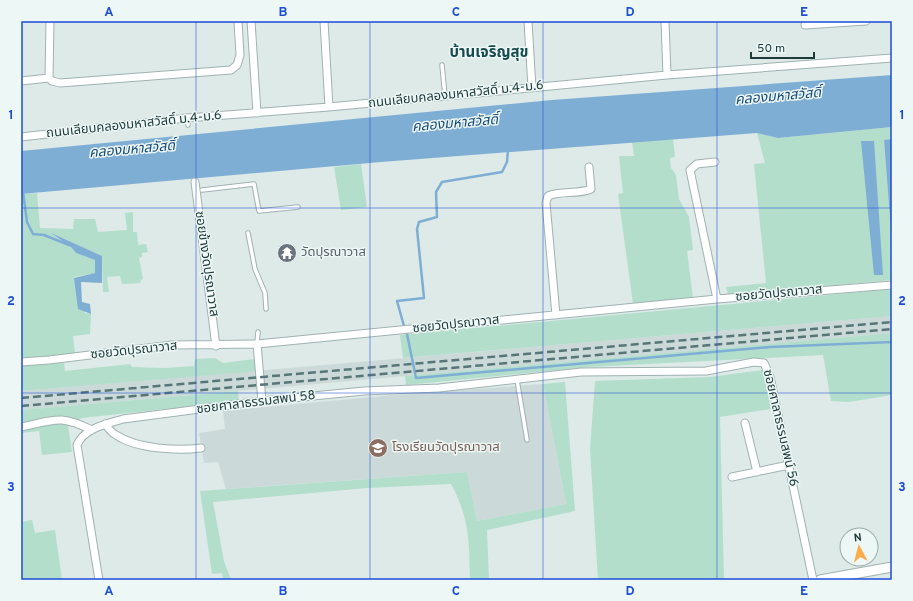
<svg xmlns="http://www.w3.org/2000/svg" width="913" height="601" viewBox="0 0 913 601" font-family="Overpass,'Noto Sans Thai',sans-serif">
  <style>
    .built { fill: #cbdad8 }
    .green { fill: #b3decc }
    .water { fill: #7faed5 }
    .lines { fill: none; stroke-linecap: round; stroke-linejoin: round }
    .stream { stroke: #7faed5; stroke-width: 2.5 }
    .service-casing { stroke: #a0b2b1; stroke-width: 5.5 }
    .minor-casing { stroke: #a0b2b1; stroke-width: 9 }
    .tertiary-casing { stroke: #a0b2b1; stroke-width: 11 }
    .service { stroke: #fff; stroke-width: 3.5 }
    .minor { stroke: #fff; stroke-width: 7 }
    .tertiary { stroke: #fff; stroke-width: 9 }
    .rail { stroke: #577677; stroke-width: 2.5; stroke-dasharray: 8 4; stroke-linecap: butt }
    .grid { fill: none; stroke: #1d4ed8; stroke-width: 1; stroke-opacity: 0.55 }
    .labels { text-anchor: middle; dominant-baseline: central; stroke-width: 3; stroke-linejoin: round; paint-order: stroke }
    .street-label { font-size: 13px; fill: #1e3a3b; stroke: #edf7f5 }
    .worship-label { font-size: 13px; fill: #5b616d; stroke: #edf7f5; text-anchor: start }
    .education-label { font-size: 13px; fill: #785e54; stroke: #edf7f5; text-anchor: start }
    .water-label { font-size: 14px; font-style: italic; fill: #144a7a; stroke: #edf7f5 }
    .quarter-label { font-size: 15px; font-weight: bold; fill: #184b4e; stroke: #edf7f5 }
    .neatline { fill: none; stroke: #1d4ed8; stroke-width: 1.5 }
    .grid-label { font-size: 13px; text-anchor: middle; font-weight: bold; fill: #1d4ed8 }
  </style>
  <rect width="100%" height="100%" fill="#ddeae8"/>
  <path class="built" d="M 892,316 L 892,333 L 21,410 L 21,391 Z
    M 543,384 L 566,504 L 477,521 L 467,472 L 226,489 L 218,462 L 204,463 L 199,433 L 225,429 L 223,411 L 394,395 Z"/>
  <path class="green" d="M 892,127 L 892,139 L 884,140 L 892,245 L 892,280 L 728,295 L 726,287 L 766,283 L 754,164 L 765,163 L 757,133 L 778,138 Z
    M 673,139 L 675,157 L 670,158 L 671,168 L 676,175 L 679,199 L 689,217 L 693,250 L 687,251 L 693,298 L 633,304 L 618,194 L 623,193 L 619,156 L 634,156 L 632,142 Z
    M 361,164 L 367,207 L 341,210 L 334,167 Z
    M 37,193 L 40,228 L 73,229 L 74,219 L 95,219 L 98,232 L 127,230 L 125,213 L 133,212 L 133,232 L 137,232 L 138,245 L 146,244 L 148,252 L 142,253 L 142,257 L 139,258 L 143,279 L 141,280 L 140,283 L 122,284 L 120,276 L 107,277 L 109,292 L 103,292 L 102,256 L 53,235 L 72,248 L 76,253 L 95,260 L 96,273 L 74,277 L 85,313 L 91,314 L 90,334 L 73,336 L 75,354 L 21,358 L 21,194 Z
    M 892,289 L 892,316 L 403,358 L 400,335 Z
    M 892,333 L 892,395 L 849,402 L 831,401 L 823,355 L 589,367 L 406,385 L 405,376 Z
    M 215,358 L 223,363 L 254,359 L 258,363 L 259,371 L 21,391 L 21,366 L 64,363 L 65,371 L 130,364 L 132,367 L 164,368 L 194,366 L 195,359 Z
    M 763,370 L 771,409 L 720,417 L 724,580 L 598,580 L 590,449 L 595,381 L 710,377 Z
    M 565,382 L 575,511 L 487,530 L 489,580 L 470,580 C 469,542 470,519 451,484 L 367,488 L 213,502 L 224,561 L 231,580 L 223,580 L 222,573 L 212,574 L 200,491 L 467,472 L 477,521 L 566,504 L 543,384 Z
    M 238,391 L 239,401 L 82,418 L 68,425 L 72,452 L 42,455 L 39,431 L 21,433 L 21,410 Z
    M 32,520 L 35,533 L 55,530 L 62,580 L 21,580 L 21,522 Z"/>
  <path class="water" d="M 892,75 L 892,127 L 778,138 L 757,133 L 381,162 L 21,194 L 21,151 L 552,100 Z
    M 892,139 L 892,245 L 884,140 Z
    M 861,141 L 874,141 L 883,275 L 874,275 Z
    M 51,233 L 102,256 L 102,283 L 81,282 L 82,302 L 90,304 L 91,314 L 78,309 L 74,278 L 95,273 L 95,260 L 76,253 L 72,248 Z"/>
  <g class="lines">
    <path class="stream" d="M 23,192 L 27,222 L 33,234 L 44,235 L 69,245
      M 404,326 L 397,301 L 424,298 L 417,229 L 419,222 L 437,217 L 436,192 L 442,182 L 502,172 L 507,162 L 508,150
      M 407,334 L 416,378 L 770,347 L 892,342"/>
    <g class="service-casing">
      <path id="service" d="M 442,65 L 445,96
        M 187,118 L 188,125
        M 202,190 L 254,184 L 259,211 L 298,207
        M 248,233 L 255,269 L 265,293 L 266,309
        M 257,344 L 258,332
        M 517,380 L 527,440"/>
    </g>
    <g class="minor-casing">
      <path id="minor" d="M 251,21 L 257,113
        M 324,21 L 329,107
        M 528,21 L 532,88
        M 665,21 L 667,75
        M 805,25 L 866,21
        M 49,78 L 50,21
        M 21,81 L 49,78 L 52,81 L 60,83 L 231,70 L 237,65 L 240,55 L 238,21
        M 21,137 L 187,118 L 329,107 L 667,75 L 892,58
        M 715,162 L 697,164 L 690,170 L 717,299
        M 195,182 L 216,346
        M 556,315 L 546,203 L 548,196 C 562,190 577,195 591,189 L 589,167
        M 257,344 L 262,401
        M 21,362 L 49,360 L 172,345 L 257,344 L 717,299 L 892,285
        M 745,423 L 757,472
        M 105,424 C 108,428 112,433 116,435 C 137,449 177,451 201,448
        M 21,427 C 55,420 59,414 92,430
        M 732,477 L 789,465
        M 99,580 L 77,445 C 84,428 107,424 123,419 L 262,401 L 364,391 L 439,388 L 581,372 L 706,371 L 754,362 L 764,363 L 770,377 L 813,580"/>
    </g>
    <g class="tertiary-casing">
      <path id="tertiary" d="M 820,580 L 892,567"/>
    </g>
    <use href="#service" class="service"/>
    <use href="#minor" class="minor"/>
    <use href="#tertiary" class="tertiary"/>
    <path class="rail" d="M 21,398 L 892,322
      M 21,406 L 892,329"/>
  </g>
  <path class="grid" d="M 196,21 L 196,580M 370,21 L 370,580M 543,21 L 543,580M 717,21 L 717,580M 21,208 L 892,208M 21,393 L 892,393"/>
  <defs>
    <g id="temple-disc" transform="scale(1)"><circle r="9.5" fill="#6b7280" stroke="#edf7f5"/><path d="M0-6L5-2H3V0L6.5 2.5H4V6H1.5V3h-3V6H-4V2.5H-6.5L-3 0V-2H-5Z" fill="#fff"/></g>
    <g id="school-disc" transform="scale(1)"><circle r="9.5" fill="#8d6e63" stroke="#edf7f5"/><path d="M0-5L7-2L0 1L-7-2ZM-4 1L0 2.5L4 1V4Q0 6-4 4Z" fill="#fff"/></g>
  </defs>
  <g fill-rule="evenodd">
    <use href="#temple-disc" x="287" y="253"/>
    <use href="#school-disc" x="378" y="448"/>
  </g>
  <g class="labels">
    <g class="street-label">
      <text transform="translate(456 95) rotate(-6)">ถนนเลียบคลองมหาสวัสดิ์ ม.4-ม.6</text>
      <text transform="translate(134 125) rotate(-6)">ถนนเลียบคลองมหาสวัสดิ์ ม.4-ม.6</text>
      <text transform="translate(206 264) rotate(82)">ซอยข้างวัดปุรณาวาส</text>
      <text transform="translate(779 294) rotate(-5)">ซอยวัดปุรณาวาส</text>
      <text transform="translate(456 325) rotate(-6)">ซอยวัดปุรณาวาส</text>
      <text transform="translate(134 351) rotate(-6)">ซอยวัดปุรณาวาส</text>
      <text transform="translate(256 403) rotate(-7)">ซอยศาลาธรรมสพน์ 58</text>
      <text transform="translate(780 428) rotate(77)">ซอยศาลาธรรมสพน์ 56</text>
    </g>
    <g class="worship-label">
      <text x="301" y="253">วัดปุรณาวาส</text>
    </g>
    <g class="education-label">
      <text x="392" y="448">โรงเรียนวัดปุรณาวาส</text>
    </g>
    <g class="water-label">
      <text transform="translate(778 97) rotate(-5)">คลองมหาสวัสดิ์</text>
      <text transform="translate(455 124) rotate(-5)">คลองมหาสวัสดิ์</text>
      <text transform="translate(132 150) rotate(-5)">คลองมหาสวัสดิ์</text>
    </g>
    <g class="quarter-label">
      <text x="489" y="53">บ้านเจริญสุข</text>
    </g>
  </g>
  <rect width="913" height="601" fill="none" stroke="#edf7f5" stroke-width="44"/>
  <g transform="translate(859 547) rotate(353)"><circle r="19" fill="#edf7f5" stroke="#9aabab"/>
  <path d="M0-3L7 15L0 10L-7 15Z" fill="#fdab48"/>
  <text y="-6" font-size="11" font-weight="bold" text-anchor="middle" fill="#1e3a3b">N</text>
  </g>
  <path d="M751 52v6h63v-6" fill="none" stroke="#1e3a3b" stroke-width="2"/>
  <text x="757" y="52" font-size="12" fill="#1e3a3b" stroke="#edf7f5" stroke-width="3" paint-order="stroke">50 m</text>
  <rect x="22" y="22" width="869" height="557" class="neatline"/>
  <g class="grid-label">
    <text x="109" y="16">A</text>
    <text x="283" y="16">B</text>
    <text x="456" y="16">C</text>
    <text x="630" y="16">D</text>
    <text x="804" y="16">E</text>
    <text x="11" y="119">1</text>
    <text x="902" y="119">1</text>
    <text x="11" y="305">2</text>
    <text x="902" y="305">2</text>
    <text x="11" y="491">3</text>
    <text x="902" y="491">3</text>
    <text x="109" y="595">A</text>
    <text x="283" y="595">B</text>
    <text x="456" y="595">C</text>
    <text x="630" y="595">D</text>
    <text x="804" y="595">E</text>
  </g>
</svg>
